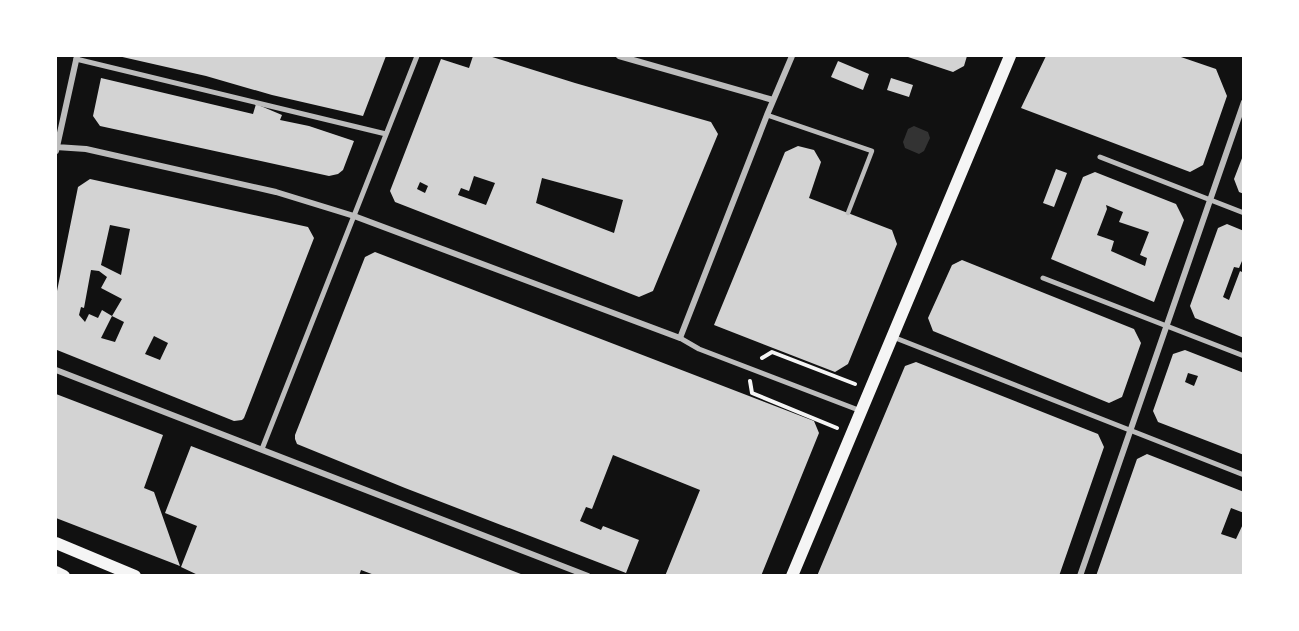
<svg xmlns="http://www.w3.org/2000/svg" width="1299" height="631" viewBox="0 0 1299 631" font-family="'PT Sans',sans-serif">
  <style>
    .water { fill: #333 }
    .building { fill: #d3d3d3; fill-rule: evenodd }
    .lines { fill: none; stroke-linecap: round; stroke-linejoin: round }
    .path { stroke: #f5f5f5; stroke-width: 4 }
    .service { stroke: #bcbcbc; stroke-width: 4.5 }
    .pedestrian { stroke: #bcbcbc; stroke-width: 5 }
    .minor { stroke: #bcbcbc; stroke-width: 6 }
    .secondary { stroke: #f5f5f5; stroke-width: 12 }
  </style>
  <rect width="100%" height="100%" fill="#111"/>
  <path class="water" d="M 914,126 L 928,132 L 930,138 L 924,151 L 919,154 L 905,148 L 903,142 L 908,129 Z"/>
  <path class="building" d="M 118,56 L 386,56 L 363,116 L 272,95 L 206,76 Z
    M 473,56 L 489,56 L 575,83 L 711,122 L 718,134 L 653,291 L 639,297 L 395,202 L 390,191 L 441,59 L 469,68 ZM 474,176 L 495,183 L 486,205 L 458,195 L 461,188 L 469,191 ZM 542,178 L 623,200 L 614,233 L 536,203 ZM 420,182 L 428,186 L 425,193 L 417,189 Z
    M 905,56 L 967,56 L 964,66 L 953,72 Z
    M 1046,56 L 1178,56 L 1216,69 L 1227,96 L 1203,165 L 1190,172 L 1021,108 Z
    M 838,61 L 869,74 L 863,90 L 831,77 Z
    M 101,78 L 253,114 L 256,104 L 282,115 L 280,120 L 309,126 L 354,141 L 343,170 L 338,174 L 329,176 L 100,126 L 93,116 Z
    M 891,78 L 913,85 L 909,97 L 887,90 Z
    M 798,146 L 814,150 L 821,162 L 809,198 L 892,230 L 897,244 L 848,364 L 835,372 L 714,325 L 785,152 Z
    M 1244,153 L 1244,194 L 1239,192 L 1234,179 Z
    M 1056,169 L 1067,173 L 1054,207 L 1043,203 Z
    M 1095,172 L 1176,204 L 1184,220 L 1154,302 L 1051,259 L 1083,177 ZM 1106,205 L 1123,212 L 1119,222 L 1149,232 L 1140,255 L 1147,258 L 1145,266 L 1111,251 L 1114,241 L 1097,235 L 1107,209 Z
    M 90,179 L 308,227 L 314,238 L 244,418 L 242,420 L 234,421 L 57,350 L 56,347 L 56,296 L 78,187 ZM 110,225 L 130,229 L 121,275 L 101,265 ZM 91,270 L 99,271 L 107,277 L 101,288 L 122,299 L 112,316 L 124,322 L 115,342 L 101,338 L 112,316 L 102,310 L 98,318 L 89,314 L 85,322 L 79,315 L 81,307 L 84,308 ZM 154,336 L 168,343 L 160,360 L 145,354 Z
    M 1227,224 L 1244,231 L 1244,261 L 1242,261 L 1239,268 L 1234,267 L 1223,297 L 1229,300 L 1240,271 L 1244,273 L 1244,338 L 1195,318 L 1190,306 L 1218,228 Z
    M 375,252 L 814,421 L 819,433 L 761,576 L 665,576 L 700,490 L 613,455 L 592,509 L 586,507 L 580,521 L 601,530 L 603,526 L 639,540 L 626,573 L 405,488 L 297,444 L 295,439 L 295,435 L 365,257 Z
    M 962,260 L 1134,329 L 1141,343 L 1122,397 L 1109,403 L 933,331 L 928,318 L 952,265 Z
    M 1185,350 L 1244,373 L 1244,455 L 1158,422 L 1153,411 L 1173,354 ZM 1188,373 L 1198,376 L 1194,386 L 1185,382 Z
    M 916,362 L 1098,434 L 1104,447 L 1059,576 L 817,576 L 905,366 Z
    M 56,394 L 163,435 L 144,488 L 154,492 L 180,566 L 56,518 Z
    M 191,446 L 334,501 L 526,576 L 377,576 L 361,570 L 359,576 L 200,576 L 181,567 L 197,526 L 165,513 Z
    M 1147,454 L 1244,492 L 1244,513 L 1231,508 L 1221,534 L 1236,539 L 1244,522 L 1244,576 L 1096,576 L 1137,459 Z"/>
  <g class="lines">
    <path class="path" d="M 762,358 L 772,352 L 855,384
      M 750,381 L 752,393 L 837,428"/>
    <path class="service" d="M 767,115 L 872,151 L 848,213"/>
    <path class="pedestrian" d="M 76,59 L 386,134
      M 1100,157 L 1244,213
      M 1043,278 L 1244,356
      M 893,337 L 1244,475
      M 680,338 L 699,349 L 861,411
      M 262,449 L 417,56"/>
    <path class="minor" d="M 619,56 L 773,100
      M 56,147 L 86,149 L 276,192 L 354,216 L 680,338 L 767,115 L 792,56
      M 56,151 L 77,56
      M 56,370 L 588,576
      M 1080,576 L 1244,102"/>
    <path class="secondary" d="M 56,543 L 135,576
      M 56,572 L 64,576
      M 792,576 L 1010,56"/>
  </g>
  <rect width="1299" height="631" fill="none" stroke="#ffffff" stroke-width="114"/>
</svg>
